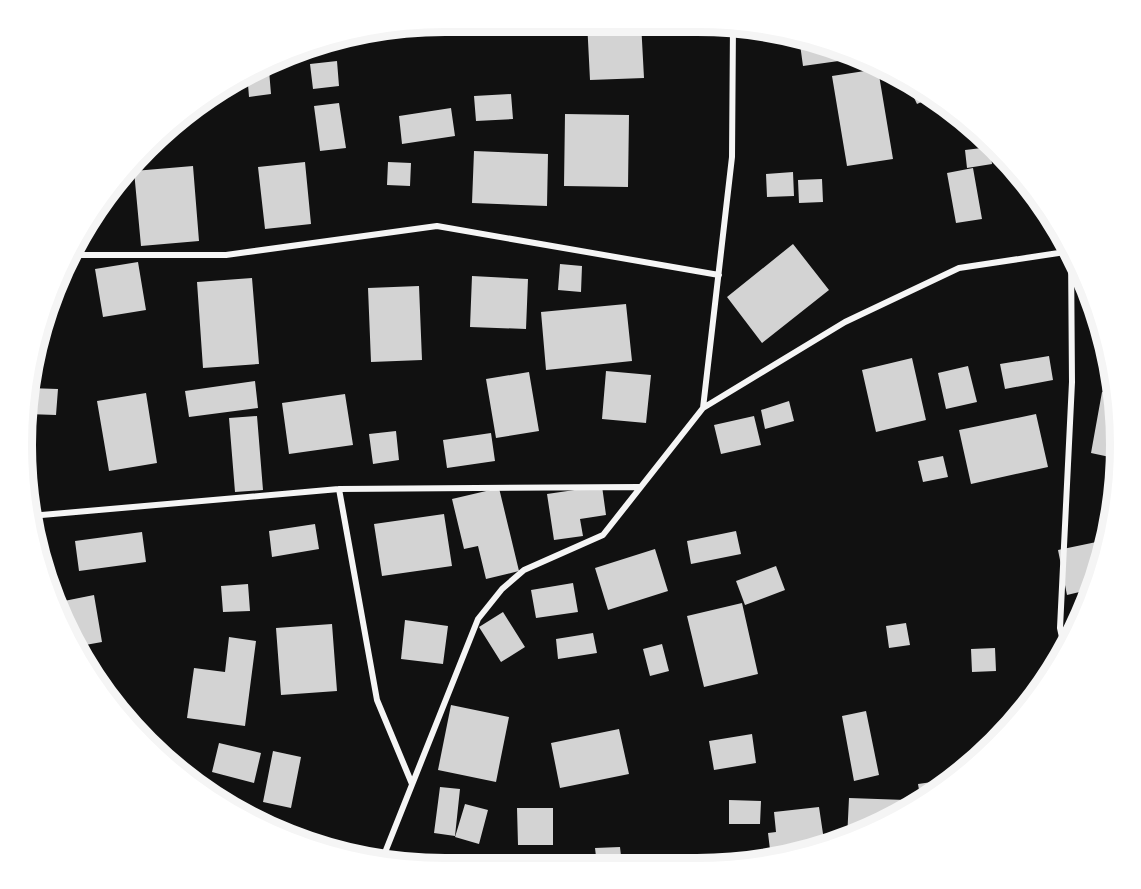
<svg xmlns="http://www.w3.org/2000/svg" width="1141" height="889" viewBox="0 0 1141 889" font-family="Poppins,sans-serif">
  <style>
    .building { fill: #d3d3d3 }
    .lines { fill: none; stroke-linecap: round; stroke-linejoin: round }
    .minor { stroke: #f5f5f5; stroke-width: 6 }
    .rim { fill: none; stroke: #f5f5f5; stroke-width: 8 }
  </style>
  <rect width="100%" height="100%" fill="#111"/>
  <path class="building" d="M 587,21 L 641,22 L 644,78 L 590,80 Z
    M 799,37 L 833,44 L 860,58 L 803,66 Z
    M 337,61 L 339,86 L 313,89 L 310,64 Z
    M 878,69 L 893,159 L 847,166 L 832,76 Z
    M 269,70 L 271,94 L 249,97 L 247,72 Z
    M 907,83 L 932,97 L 917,104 Z
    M 511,94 L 513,119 L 476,121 L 474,96 Z
    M 339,103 L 346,148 L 320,151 L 314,106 Z
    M 451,108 L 455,136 L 402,144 L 399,116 Z
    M 565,114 L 629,115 L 628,187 L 564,186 Z
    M 990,147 L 992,164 L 967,168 L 965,150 Z
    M 474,151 L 548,154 L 547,206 L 472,203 Z
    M 305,162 L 311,224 L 265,229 L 258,167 Z
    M 388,162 L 411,163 L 410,186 L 387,185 Z
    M 193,166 L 199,241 L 141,246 L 134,171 Z
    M 973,168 L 982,219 L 956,223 L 947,173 Z
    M 793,172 L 794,196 L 767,197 L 766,174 Z
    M 822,179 L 823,202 L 799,203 L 798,180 Z
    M 793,244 L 829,290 L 762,343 L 727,297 Z
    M 138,262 L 146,310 L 103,317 L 95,269 Z
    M 560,264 L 582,266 L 581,292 L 558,290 Z
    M 472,276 L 528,279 L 526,329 L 470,327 Z
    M 252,278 L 259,364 L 203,368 L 197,282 Z
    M 419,286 L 422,360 L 371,362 L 368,288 Z
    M 48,304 L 52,331 L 36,334 L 44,313 Z
    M 626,304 L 632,361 L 546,370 L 541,312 Z
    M 1049,356 L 1053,380 L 1005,389 L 1000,364 Z
    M 912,358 L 926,420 L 876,432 L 862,370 Z
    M 968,366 L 977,402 L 946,409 L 938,373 Z
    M 606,371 L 651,375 L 646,423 L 602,419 Z
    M 529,372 L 539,431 L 496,438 L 486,379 Z
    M 255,381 L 258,408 L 189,417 L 185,391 Z
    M 28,388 L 58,389 L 56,415 L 27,414 Z
    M 1102,392 L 1117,395 L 1119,459 L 1091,453 Z
    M 146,393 L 157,463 L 109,471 L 97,401 Z
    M 345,394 L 353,445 L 289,454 L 282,403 Z
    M 789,401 L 794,421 L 765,429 L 761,410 Z
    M 1036,414 L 1048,467 L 971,484 L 959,430 Z
    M 257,416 L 263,490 L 235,492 L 229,418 Z
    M 754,416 L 761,445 L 721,454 L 714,425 Z
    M 396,431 L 399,460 L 373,464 L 369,434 Z
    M 491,433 L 495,461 L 447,468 L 443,440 Z
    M 943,456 L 948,477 L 923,482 L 918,461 Z
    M 602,486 L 606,515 L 580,519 L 583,536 L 554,540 L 547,494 Z
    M 499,488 L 519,571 L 486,579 L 478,546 L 464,549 L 452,499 Z
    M 444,514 L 452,566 L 382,576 L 374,524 Z
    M 315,524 L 319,549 L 272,557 L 269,531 Z
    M 736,531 L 741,554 L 691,564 L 687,541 Z
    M 142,532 L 146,562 L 79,571 L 75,541 Z
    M 1106,540 L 1106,554 L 1092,589 L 1067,595 L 1058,550 Z
    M 655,549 L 668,591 L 608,610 L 595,568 Z
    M 776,566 L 785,590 L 745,605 L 736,581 Z
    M 573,583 L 578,612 L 536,618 L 531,590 Z
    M 248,584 L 250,611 L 223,612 L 221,586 Z
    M 52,594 L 60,594 L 60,612 Z
    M 94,595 L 102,642 L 74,647 L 64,601 Z
    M 742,603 L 758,674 L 704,687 L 687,616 Z
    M 503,612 L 525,647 L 501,662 L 479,627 Z
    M 405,620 L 448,626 L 443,664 L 401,659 Z
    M 906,623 L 910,645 L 889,648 L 886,626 Z
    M 332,624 L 337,691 L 281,695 L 276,628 Z
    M 593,633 L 597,653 L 558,659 L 556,639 Z
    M 229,637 L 256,641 L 245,726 L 187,718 L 194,668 L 225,672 Z
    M 662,644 L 669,671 L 650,676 L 643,649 Z
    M 995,648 L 996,671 L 972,672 L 971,649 Z
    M 451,705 L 509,717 L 496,782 L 438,770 Z
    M 866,711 L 879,775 L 854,781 L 842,716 Z
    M 619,729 L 629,774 L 560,788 L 551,743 Z
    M 752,734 L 756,763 L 714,770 L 709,741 Z
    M 219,743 L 261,753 L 254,783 L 212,772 Z
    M 273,751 L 301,757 L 291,808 L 263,802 Z
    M 953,779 L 921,802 L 918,784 Z
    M 440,787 L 460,789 L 455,836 L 434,833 Z
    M 849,798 L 906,800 L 906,812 L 847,839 Z
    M 729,800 L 761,801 L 760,824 L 729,824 Z
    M 465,804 L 488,810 L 479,844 L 455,837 Z
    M 819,807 L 825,847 L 771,858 L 768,833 L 776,832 L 774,812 Z
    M 517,808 L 553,808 L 553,845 L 518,845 Z
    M 620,847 L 622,865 L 597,865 L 595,848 Z"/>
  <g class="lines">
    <path class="minor" d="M 69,255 L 226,255 L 437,226 L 719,275
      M 703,408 L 732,157 L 733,24
      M 339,489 L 377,700 L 412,784
      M 30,516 L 339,489 L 639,487
      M 1065,651 L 1060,628 L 1072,382 L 1071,251
      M 382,860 L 478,619 L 502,589 L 524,570 L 603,535 L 703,408 L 845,322 L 959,268 L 1072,251"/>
  </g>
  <path d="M0 0H1141V889H0ZM445 32H697A413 413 0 0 1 1110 445V445A413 413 0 0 1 697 858H445A413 413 0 0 1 32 445V445A413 413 0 0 1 445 32Z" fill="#fff" fill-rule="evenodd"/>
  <path class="rim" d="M445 32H697A413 413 0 0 1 1110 445V445A413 413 0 0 1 697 858H445A413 413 0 0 1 32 445V445A413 413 0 0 1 445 32Z"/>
</svg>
